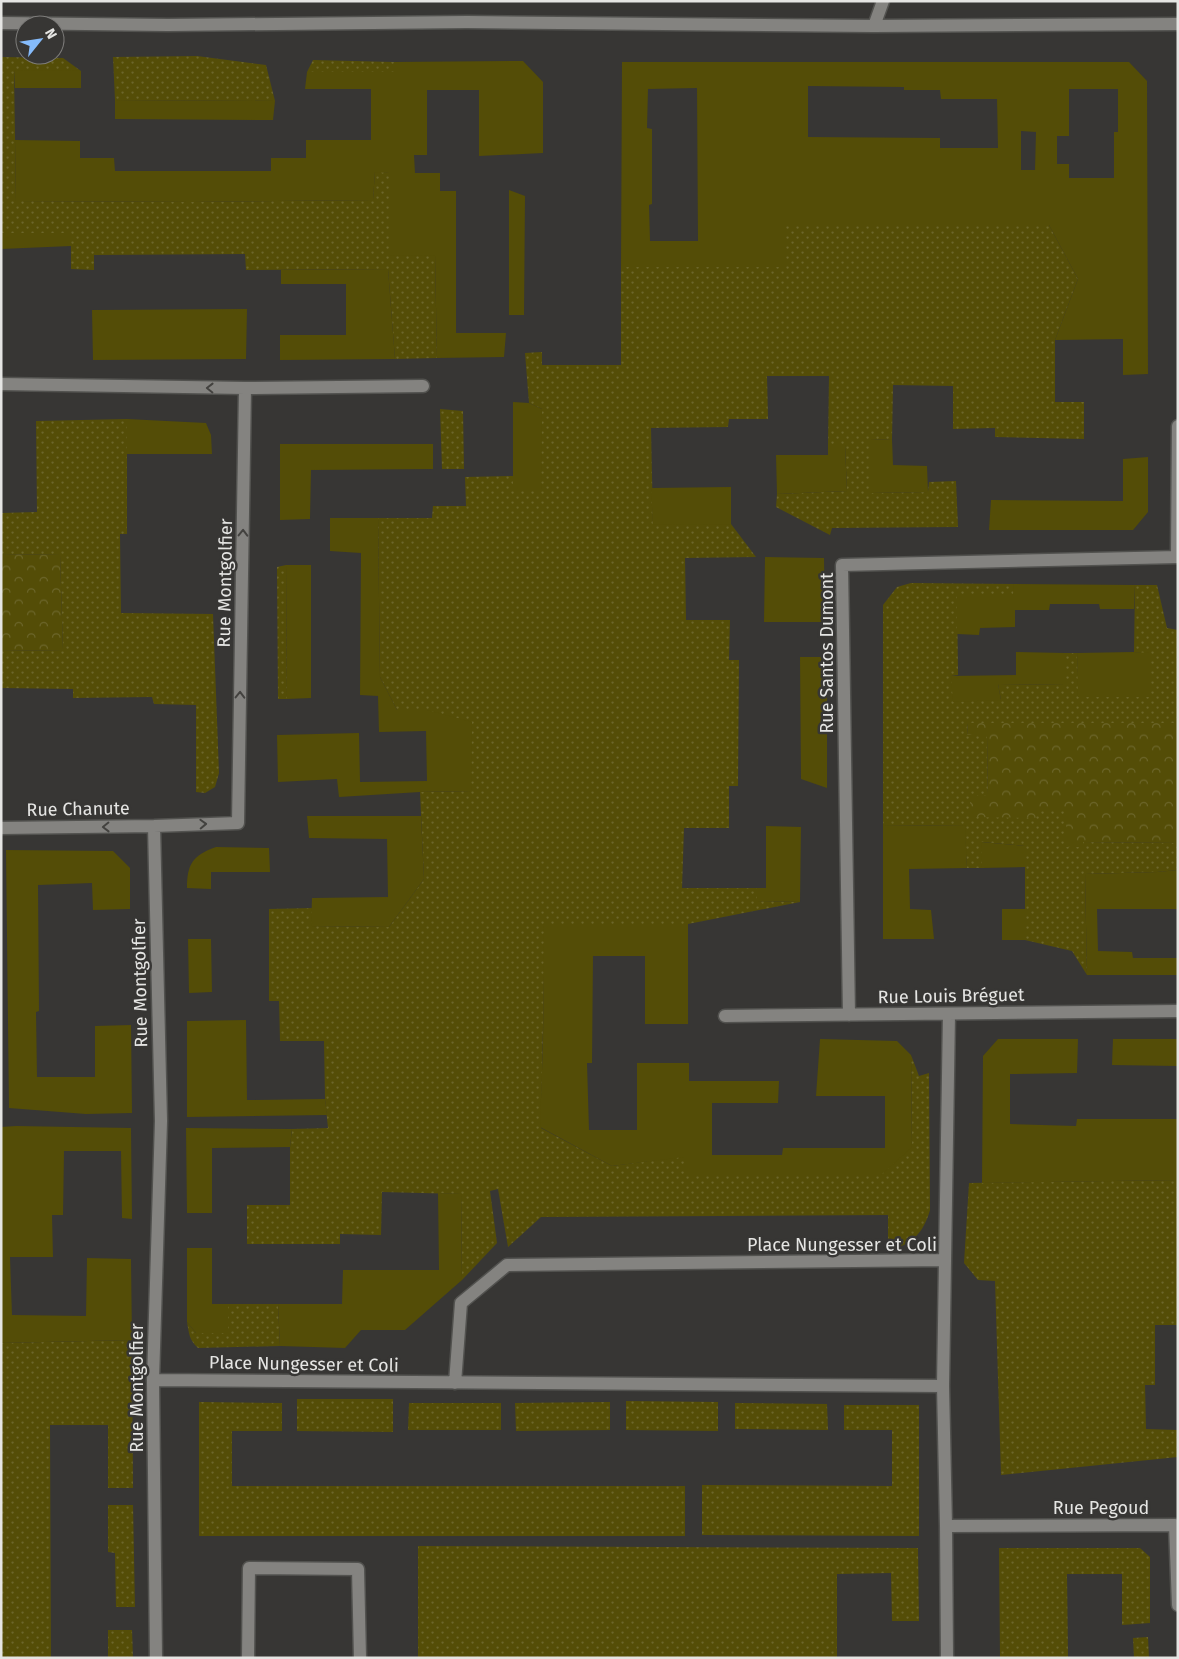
<svg xmlns="http://www.w3.org/2000/svg" width="1179" height="1659" viewBox="0 0 1179 1659" font-family="'Fira Sans',sans-serif">
  <style>
    .grass { fill: url(#grass-dots) }
    .park { fill: url(#park-crowns) }
    .garden { fill: #544d07; fill-rule: evenodd }
    .lines { fill: none; stroke-linecap: round; stroke-linejoin: round }
    .minor-casing { stroke: #52524f; stroke-width: 15 }
    .minor { stroke: #848380; stroke-width: 12 }
    .oneway { stroke: #43423f }
    .labels { text-anchor: middle; dominant-baseline: central; stroke-width: 5; stroke-linejoin: round; paint-order: stroke }
    .street-label { font-size: 18px; fill: #e5e5e3; stroke: #373634 }
  </style>
  <defs>
    <pattern id="grass-dots" width="8" height="8" patternUnits="userSpaceOnUse" patternTransform="scale(1.25)"><rect width="8" height="8" fill="#544d07"/><path d="M2 2h.1M6 6h.1" fill="none" stroke="#6c662b" stroke-width="1.8" stroke-linecap="round"/></pattern>
    <pattern id="park-crowns" width="20" height="18" patternUnits="userSpaceOnUse" patternTransform="scale(1.25)"><rect width="20" height="18" fill="#544d07"/><path d="M2 6a3 3 0 1 1 6 0M12 15a3 3 0 1 1 6 0" fill="none" stroke="#6c662b"/></pattern>
  </defs>
  <rect width="100%" height="100%" fill="#373634"/>
  <path class="grass" d="M 197,56 L 266,65 L 275,101 L 115,100 L 113,57 Z
    M 1,57 L 63,58 L 81,71 L 14,71 L 16,201 L 192,202 L 373,200 L 375,171 L 390,173 L 389,211 L 435,256 L 437,358 L 395,359 L 388,269 L 246,270 L 245,254 L 94,255 L 94,270 L 71,269 L 71,233 L 1,234 L 1,239 Z
    M 313,60 L 394,62 L 394,72 L 307,72 Z
    M 786,225 L 1049,225 L 1078,279 L 1055,340 L 1055,402 L 1084,402 L 1084,439 L 995,437 L 995,428 L 953,429 L 953,386 L 893,385 L 892,439 L 871,440 L 871,493 L 928,492 L 929,482 L 956,481 L 958,527 L 832,528 L 830,535 L 776,507 L 777,494 L 847,491 L 845,445 L 828,445 L 829,376 L 767,376 L 768,419 L 729,419 L 728,427 L 651,428 L 653,524 L 731,524 L 756,557 L 685,558 L 686,620 L 730,620 L 729,660 L 739,660 L 738,786 L 729,786 L 729,828 L 684,828 L 682,888 L 757,888 L 758,901 L 800,902 L 688,924 L 545,924 L 541,1128 L 612,1166 L 684,1156 L 684,1175 L 912,1147 L 911,1055 L 919,1076 L 929,1073 L 930,1210 C 924,1232 911,1247 888,1249 L 888,1215 L 541,1217 L 508,1247 L 498,1189 L 490,1191 L 497,1243 L 462,1280 L 461,1194 L 382,1192 L 381,1235 L 340,1234 L 340,1244 L 247,1244 L 247,1205 L 290,1205 L 290,1147 L 292,1129 L 328,1128 L 325,1099 L 324,1041 L 280,1041 L 279,1001 L 269,1001 L 269,909 L 312,908 L 312,926 L 389,927 L 424,879 L 420,792 L 471,791 L 427,710 L 397,710 L 380,677 L 378,518 L 432,518 L 433,506 L 466,506 L 465,477 L 513,476 L 514,489 L 542,409 L 529,403 L 525,353 L 542,352 L 542,365 L 621,365 L 621,267 L 786,267 Z
    M 440,409 L 463,411 L 464,469 L 442,469 Z
    M 127,419 L 127,534 L 120,534 L 121,613 L 213,614 L 219,773 L 215,787 L 205,793 L 196,792 L 196,705 L 154,704 L 152,697 L 73,698 L 73,689 L 1,688 L 1,651 L 63,650 L 60,555 L 1,554 L 1,513 L 37,512 L 36,421 Z
    M 286,565 L 287,699 L 278,699 L 277,567 Z
    M 911,583 L 1014,584 L 1014,595 L 957,595 L 958,675 L 951,676 L 1001,700 L 998,684 L 1065,685 L 1065,653 L 1077,653 L 1079,697 L 1149,654 L 1134,652 L 1135,585 L 1157,585 L 1167,628 L 1178,630 L 1178,723 L 968,723 L 967,735 L 987,735 L 988,795 L 1036,817 L 1036,810 L 1066,810 L 1066,847 L 1083,842 L 1178,843 L 1178,870 L 1157,872 L 1085,874 L 1087,975 L 1072,951 L 1025,940 L 1025,846 L 982,842 L 982,868 L 967,868 L 964,825 L 883,826 L 883,605 L 897,587 Z
    M 1178,1180 L 1178,1325 L 1155,1325 L 1155,1385 L 1145,1385 L 1146,1429 L 1178,1430 L 1178,1457 L 1001,1475 L 995,1281 L 978,1280 L 964,1263 L 969,1183 Z
    M 228,1304 L 278,1304 L 280,1346 L 198,1348 C 189,1340 189,1333 187,1322 L 196,1333 L 228,1332 Z
    M 132,1340 L 133,1488 L 108,1488 L 108,1425 L 50,1425 L 51,1658 L 1,1658 L 1,1343 Z
    M 297,1399 L 393,1399 L 393,1432 L 297,1431 Z
    M 626,1401 L 718,1402 L 718,1431 L 626,1430 Z
    M 199,1402 L 282,1403 L 282,1431 L 232,1431 L 232,1486 L 685,1486 L 685,1536 L 199,1536 Z
    M 610,1402 L 610,1430 L 516,1431 L 515,1403 Z
    M 409,1403 L 501,1403 L 501,1430 L 408,1430 Z
    M 735,1403 L 827,1404 L 828,1430 L 735,1429 Z
    M 844,1405 L 919,1405 L 919,1536 L 702,1535 L 702,1485 L 892,1486 L 892,1430 L 844,1430 Z
    M 108,1505 L 133,1505 L 135,1607 L 116,1607 L 115,1553 L 108,1552 Z
    M 418,1546 L 918,1548 L 919,1621 L 892,1621 L 891,1573 L 837,1574 L 837,1658 L 418,1658 Z
    M 999,1548 L 1140,1548 L 1150,1557 L 1150,1623 L 1122,1625 L 1122,1574 L 1067,1574 L 1068,1658 L 1000,1658 Z
    M 108,1630 L 132,1630 L 133,1658 L 108,1658 Z
    M 1148,1637 L 1149,1658 L 1134,1658 L 1133,1638 Z"/>
  <path class="park" d="M 1,554 L 60,555 L 63,650 L 1,651 Z
    M 968,723 L 1178,723 L 1178,843 L 1083,842 L 1083,847 L 1066,847 L 1066,810 L 1036,810 L 1036,818 L 970,817 L 970,795 L 988,795 L 987,735 L 967,735 Z"/>
  <path class="garden" d="M 523,61 L 543,82 L 543,153 L 479,156 L 479,90 L 427,90 L 427,155 L 414,155 L 415,173 L 440,173 L 440,191 L 456,191 L 456,333 L 506,333 L 504,357 L 437,358 L 435,256 L 389,255 L 389,173 L 375,172 L 373,200 L 192,202 L 16,201 L 15,140 L 80,141 L 80,158 L 114,158 L 115,171 L 271,171 L 271,158 L 306,158 L 306,140 L 371,140 L 371,89 L 305,89 L 307,72 L 394,72 L 394,62 Z
    M 622,62 L 1129,62 L 1147,81 L 1148,374 L 1123,375 L 1123,339 L 1055,340 L 1078,279 L 1049,225 L 786,225 L 786,267 L 621,267 ZM 808,86 L 904,87 L 904,90 L 940,90 L 941,99 L 997,99 L 998,148 L 940,148 L 940,138 L 808,137 ZM 697,88 L 698,241 L 650,241 L 649,205 L 652,204 L 652,129 L 647,128 L 648,89 ZM 1069,89 L 1118,89 L 1118,132 L 1114,132 L 1114,178 L 1069,178 L 1069,164 L 1057,164 L 1057,136 L 1069,136 ZM 1021,131 L 1036,132 L 1035,170 L 1021,170 Z
    M 14,70 L 81,71 L 81,88 L 15,88 Z
    M 115,100 L 275,101 L 273,120 L 115,119 Z
    M 509,190 L 525,196 L 524,315 L 509,315 Z
    M 1,233 L 71,233 L 71,246 L 1,249 Z
    M 388,269 L 395,359 L 280,360 L 280,335 L 346,335 L 346,284 L 281,284 L 281,270 Z
    M 247,309 L 246,359 L 93,360 L 92,310 Z
    M 513,402 L 529,403 L 542,409 L 541,489 L 513,489 Z
    M 127,419 L 206,423 L 211,435 L 212,454 L 127,454 Z
    M 892,439 L 893,465 L 927,466 L 928,492 L 871,493 L 871,440 Z
    M 280,444 L 433,444 L 433,469 L 311,470 L 310,519 L 280,520 Z
    M 828,445 L 845,445 L 847,491 L 777,494 L 776,455 L 828,455 Z
    M 1148,457 L 1148,512 L 1133,530 L 989,530 L 991,500 L 1123,501 L 1123,459 Z
    M 731,487 L 731,524 L 653,525 L 651,488 Z
    M 330,518 L 378,518 L 380,677 L 397,710 L 427,710 L 472,722 L 471,791 L 420,792 L 339,797 L 337,779 L 278,782 L 277,735 L 359,733 L 360,782 L 427,781 L 426,731 L 379,732 L 378,696 L 360,695 L 361,553 L 330,551 Z
    M 765,557 L 824,558 L 825,622 L 764,622 Z
    M 286,565 L 311,565 L 311,698 L 287,699 Z
    M 1014,584 L 1135,585 L 1134,609 L 1100,609 L 1099,604 L 1050,604 L 1049,610 L 1015,610 L 1015,627 L 980,628 L 979,635 L 957,634 L 957,595 L 1013,595 Z
    M 1016,652 L 1065,653 L 1065,685 L 998,684 L 1001,700 L 953,702 L 951,676 L 1016,675 Z
    M 1134,652 L 1149,653 L 1149,697 L 1078,697 L 1077,653 Z
    M 800,657 L 827,657 L 827,788 L 801,779 Z
    M 307,816 L 421,816 L 424,879 L 389,927 L 311,926 L 312,898 L 388,897 L 387,839 L 309,838 Z
    M 965,825 L 967,868 L 909,869 L 910,909 L 931,910 L 934,939 L 883,939 L 883,826 Z
    M 766,826 L 801,827 L 800,902 L 757,901 L 757,888 L 766,888 Z
    M 981,842 L 1025,846 L 1025,867 L 982,868 Z
    M 216,847 L 269,848 L 270,872 L 211,872 L 211,889 L 187,888 C 187,864 193,855 216,847 Z
    M 6,850 L 113,851 L 130,868 L 130,909 L 93,910 L 92,883 L 38,885 L 39,1011 L 36,1012 L 37,1077 L 95,1077 L 95,1026 L 131,1025 L 132,1113 L 86,1114 L 9,1108 Z
    M 1178,870 L 1178,909 L 1097,909 L 1098,951 L 1132,952 L 1133,958 L 1178,958 L 1178,975 L 1087,975 L 1085,874 L 1157,872 Z
    M 1002,909 L 1025,909 L 1025,940 L 1002,940 Z
    M 544,924 L 688,924 L 688,1024 L 645,1024 L 645,956 L 593,956 L 592,1063 L 587,1063 L 589,1130 L 637,1130 L 637,1063 L 689,1063 L 689,1081 L 779,1081 L 778,1103 L 712,1103 L 712,1155 L 782,1155 L 783,1148 L 885,1148 L 885,1096 L 816,1096 L 820,1039 L 897,1041 L 911,1055 L 912,1147 L 881,1175 L 684,1175 L 684,1157 L 612,1166 L 540,1127 L 543,1042 Z
    M 188,939 L 211,939 L 212,992 L 189,993 Z
    M 246,1020 L 247,1100 L 325,1099 L 327,1115 L 187,1117 L 187,1021 Z
    M 998,1039 L 1078,1039 L 1077,1073 L 1010,1074 L 1010,1124 L 1076,1126 L 1077,1119 L 1178,1119 L 1178,1180 L 982,1183 L 983,1056 Z
    M 1113,1039 L 1178,1039 L 1178,1066 L 1112,1065 Z
    M 16,1126 L 131,1128 L 132,1219 L 122,1218 L 121,1151 L 64,1151 L 63,1215 L 52,1215 L 53,1257 L 10,1257 L 12,1315 L 86,1316 L 87,1258 L 131,1259 L 132,1340 L 1,1343 L 1,1127 Z
    M 186,1128 L 292,1129 L 290,1147 L 212,1148 L 212,1213 L 187,1213 Z
    M 438,1193 L 461,1194 L 462,1280 L 405,1330 L 361,1330 L 345,1348 L 280,1346 L 278,1304 L 342,1304 L 343,1270 L 439,1270 Z
    M 187,1248 L 212,1248 L 212,1304 L 228,1304 L 228,1333 L 196,1333 L 187,1322 Z"/>
  <g class="lines">
    <g class="minor-casing">
      <path id="minor" d="M 1,23 L 168,25 L 467,22 L 874,26 L 1178,24
        M 874,26 L 883,1
        M 1,384 L 245,388 L 238,823 L 154,826 L 1,828
        M 245,388 L 423,386
        M 1177,557 L 1178,426
        M 154,826 L 161,1121 L 153,1380 L 156,1658
        M 949,1014 L 943,1386 L 946,1526 L 1175,1525 L 1178,1605
        M 849,1015 L 842,565 L 1178,557
        M 725,1016 L 1178,1011
        M 153,1380 L 943,1386
        M 455,1383 L 461,1303 L 507,1265 L 945,1260
        M 946,1526 L 947,1658
        M 248,1658 L 249,1568 L 358,1569 L 360,1658"/>
    </g>
    <use href="#minor" class="minor"/>
  </g>
  <defs><path id="oneway-chevron" d="M-2-3.5L2.5 0L-2 3.5" fill="none" stroke-width="1.6" stroke-linecap="round" stroke-linejoin="round" transform="scale(1.25)"/></defs>
  <g class="oneway">
    <use href="#oneway-chevron" transform="translate(210 388) rotate(-179)"/>
    <use href="#oneway-chevron" transform="translate(243 533) rotate(-89)"/>
    <use href="#oneway-chevron" transform="translate(240 695) rotate(-89)"/>
    <use href="#oneway-chevron" transform="translate(203 824) rotate(-2)"/>
    <use href="#oneway-chevron" transform="translate(106 827) rotate(179)"/>
  </g>
  <g class="labels">
    <g class="street-label">
      <text transform="translate(225 583) rotate(-89)">Rue Montgolfier</text>
      <text transform="translate(827 653) rotate(-90)">Rue Santos Dumont</text>
      <text transform="translate(78 809) rotate(-1)">Rue Chanute</text>
      <text transform="translate(140 983) rotate(-91)">Rue Montgolfier</text>
      <text transform="translate(951 996) rotate(-1)">Rue Louis Bréguet</text>
      <text x="842" y="1245">Place Nungesser et Coli</text>
      <text transform="translate(304 1364) rotate(1)">Place Nungesser et Coli</text>
      <text transform="translate(137 1388) rotate(-90)">Rue Montgolfier</text>
      <text x="1101" y="1508">Rue Pegoud</text>
    </g>
  </g>
  <rect width="1179" height="1659" fill="none" stroke="#e5e5e3" stroke-width="5"/>
  <g transform="translate(40 40) rotate(60)"><circle r="24" fill="#373634" stroke="#7d7c7a"/>
  <path d="M0-4L9 19L0 12L-9 19Z" fill="#85bbfb"/>
  <text y="-8" font-size="14" font-weight="bold" text-anchor="middle" fill="#e5e5e3">N</text>
  </g>
</svg>
